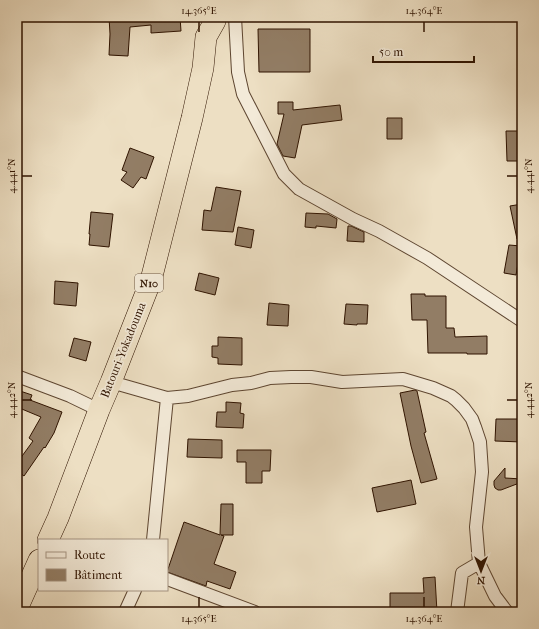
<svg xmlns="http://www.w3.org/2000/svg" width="539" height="629" viewBox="0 0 539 629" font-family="'IM FELL French Canon',serif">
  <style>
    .building { fill: #927d65; stroke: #2f1300 }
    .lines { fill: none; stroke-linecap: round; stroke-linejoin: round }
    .minor-casing { stroke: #5e4631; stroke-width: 14 }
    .trunk-casing { stroke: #2f1300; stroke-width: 22 }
    .minor { stroke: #f3ead8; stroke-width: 12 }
    .trunk { stroke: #eddfc3; stroke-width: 21 }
    .ticks { fill: none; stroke: #2f1300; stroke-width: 1.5 }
    .labels { text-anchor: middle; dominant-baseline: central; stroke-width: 3.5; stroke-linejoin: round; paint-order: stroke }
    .shield { fill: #f3ead8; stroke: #6a5441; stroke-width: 1 }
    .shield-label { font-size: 11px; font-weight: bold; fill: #2f1300 }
    .street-label { font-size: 12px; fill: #2f1300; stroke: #f3ead8 }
    .neatline { fill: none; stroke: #2f1300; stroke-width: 1.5 }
    .ticks-label { font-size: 10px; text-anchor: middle; fill: #2f1300 }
  </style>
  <rect width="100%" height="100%" fill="#eddfc3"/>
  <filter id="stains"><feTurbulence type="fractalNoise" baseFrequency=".005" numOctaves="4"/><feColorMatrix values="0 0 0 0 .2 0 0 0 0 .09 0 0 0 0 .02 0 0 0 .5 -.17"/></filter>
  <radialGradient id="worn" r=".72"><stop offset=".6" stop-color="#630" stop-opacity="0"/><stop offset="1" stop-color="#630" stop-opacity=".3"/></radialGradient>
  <path class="building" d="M 109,17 L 180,17 L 181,31 L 151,33 L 151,25 L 130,27 L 128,56 L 109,55 L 110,34 Z
    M 258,29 L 310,29 L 310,72 L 259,72 Z
    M 278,102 L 293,102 L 293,110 L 340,105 L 342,120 L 302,125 L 295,158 L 283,156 L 277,144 L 284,114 L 278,114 Z
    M 387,118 L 402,118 L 402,139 L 387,139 Z
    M 506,131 L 522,131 L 522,161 L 507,161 Z
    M 130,148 L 154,157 L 146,179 L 141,177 L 133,188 L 121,180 L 127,172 L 122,170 Z
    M 216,187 L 241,191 L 233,232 L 202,230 L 204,210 L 211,211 Z
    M 522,204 L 522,238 L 517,239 L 510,206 Z
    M 91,212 L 113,214 L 109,247 L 89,245 L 90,234 L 89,234 Z
    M 306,213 L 328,214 L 337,219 L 336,228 L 316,226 L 316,228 L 305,227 Z
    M 348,226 L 351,226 L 364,232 L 364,242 L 347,241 Z
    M 238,227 L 254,230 L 251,248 L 235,245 Z
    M 509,245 L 521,246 L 516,275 L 504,273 Z
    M 199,273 L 219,278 L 215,295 L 195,290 Z
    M 55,281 L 78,283 L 76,306 L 54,304 Z
    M 411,294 L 425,294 L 425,296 L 446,296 L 446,328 L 454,328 L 455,337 L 487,336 L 487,354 L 467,354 L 467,353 L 428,353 L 427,320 L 412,320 Z
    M 269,303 L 289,305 L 288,326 L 267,325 Z
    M 346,304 L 368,305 L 367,324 L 357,324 L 357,325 L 344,324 Z
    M 218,337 L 242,338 L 242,365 L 218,364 L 218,358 L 212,357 L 212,346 L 218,346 Z
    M 74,338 L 91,342 L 86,361 L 69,356 Z
    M 17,390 L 32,395 L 30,400 L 62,412 L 54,433 L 45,448 L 44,447 L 24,476 L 17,471 L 17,463 L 33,441 L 29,438 L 41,417 L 17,407 Z
    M 415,390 L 417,391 L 426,432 L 424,433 L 437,479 L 421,483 L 411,446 L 400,393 Z
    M 226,402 L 241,403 L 240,413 L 244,414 L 243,428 L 216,427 L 217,412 L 226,412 Z
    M 496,419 L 522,419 L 522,442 L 495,441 Z
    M 188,439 L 222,440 L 222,458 L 187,457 Z
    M 237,450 L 271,450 L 270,471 L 262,471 L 262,483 L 246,483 L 246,462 L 237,462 Z
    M 505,468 L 505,478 L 522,479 L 522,482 L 501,490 L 498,490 L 495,488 L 494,485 L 494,481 Z
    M 411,480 L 416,504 L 377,512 L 372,488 Z
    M 221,504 L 233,504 L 233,535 L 221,535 L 224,536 L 214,564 L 236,572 L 230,589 L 207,581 L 206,586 L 167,572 L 184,522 L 220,535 Z
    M 435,577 L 437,612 L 390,612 L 390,593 L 424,593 L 423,578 Z"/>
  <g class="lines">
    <g class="minor-casing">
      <path id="minor" d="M 235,17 L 238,72 L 243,94 L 284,174 L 299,189 L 353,219 L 379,231 L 427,258 L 522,321
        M 17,376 L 70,396 L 99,410
        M 111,382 L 167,398 L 153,540
        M 167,398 L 188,396 L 232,385 L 251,383 L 270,378 L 291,377 L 311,377 L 342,382 L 403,379 L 433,388 L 451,396 L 456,400 L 464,408 L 472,419 L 475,427 L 480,442 L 482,472 L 476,527 L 479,563
        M 167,579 L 255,612
        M 125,612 L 135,590
        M 457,612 L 462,573 L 479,563 L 495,596 L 507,612"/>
    </g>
    <g class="trunk-casing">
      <path id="trunk" d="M 48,540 L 58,518 L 99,410 L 111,382 L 151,280 L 192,118 L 203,68 L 206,37 L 215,21 L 214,17
        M 17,609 L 39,560"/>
    </g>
    <use href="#minor" class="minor"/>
    <use href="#trunk" class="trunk"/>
  </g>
  <path class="ticks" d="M 199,22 L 199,32M 424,22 L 424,32M 22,176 L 32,176M 507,176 L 517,176M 22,400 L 32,400M 507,400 L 517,400M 199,597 L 199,607M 424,597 L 424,607"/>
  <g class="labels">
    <rect class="shield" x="135" y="274" width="28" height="18" rx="3"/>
    <g class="shield-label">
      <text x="149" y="283">N10</text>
    </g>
    <g class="street-label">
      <text transform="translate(123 350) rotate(-68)">Batouri-Yokadouma</text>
    </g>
  </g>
  <rect width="539" height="629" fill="none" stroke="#eddfc3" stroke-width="44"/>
  <rect x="38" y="539" width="130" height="52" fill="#f3ead8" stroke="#a59482"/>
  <rect x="46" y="552" width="20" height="6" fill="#f3ead8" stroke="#a59482"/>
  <text x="74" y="559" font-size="12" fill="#2f1300">Route</text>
  <rect x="46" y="569" width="20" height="12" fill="#927d65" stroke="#a59482"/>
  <text x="74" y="579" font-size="12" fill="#2f1300">Bâtiment</text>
  <g transform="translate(481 571) rotate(180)" stroke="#f3ead8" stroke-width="3" paint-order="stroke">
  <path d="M0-3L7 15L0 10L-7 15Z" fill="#2f1300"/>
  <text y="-6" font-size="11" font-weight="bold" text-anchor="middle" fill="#2f1300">N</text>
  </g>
  <path d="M373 56v6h101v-6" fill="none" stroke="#2f1300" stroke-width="2"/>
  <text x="379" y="56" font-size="12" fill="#2f1300" stroke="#f3ead8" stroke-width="3" paint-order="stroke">50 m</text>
  <rect x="22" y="22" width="495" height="585" class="neatline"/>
  <g class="ticks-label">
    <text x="199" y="14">14.365°E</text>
    <text x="424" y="14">14.364°E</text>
    <text transform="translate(528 176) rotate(-90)" y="4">4.441°N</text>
    <text transform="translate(11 176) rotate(-90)" y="4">4.441°N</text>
    <text transform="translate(528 400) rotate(-90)" y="4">4.442°N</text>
    <text transform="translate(11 400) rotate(-90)" y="4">4.442°N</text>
    <text x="199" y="622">14.365°E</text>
    <text x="424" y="622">14.364°E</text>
  </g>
  <rect width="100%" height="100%" filter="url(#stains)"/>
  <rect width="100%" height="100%" fill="url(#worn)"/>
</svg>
